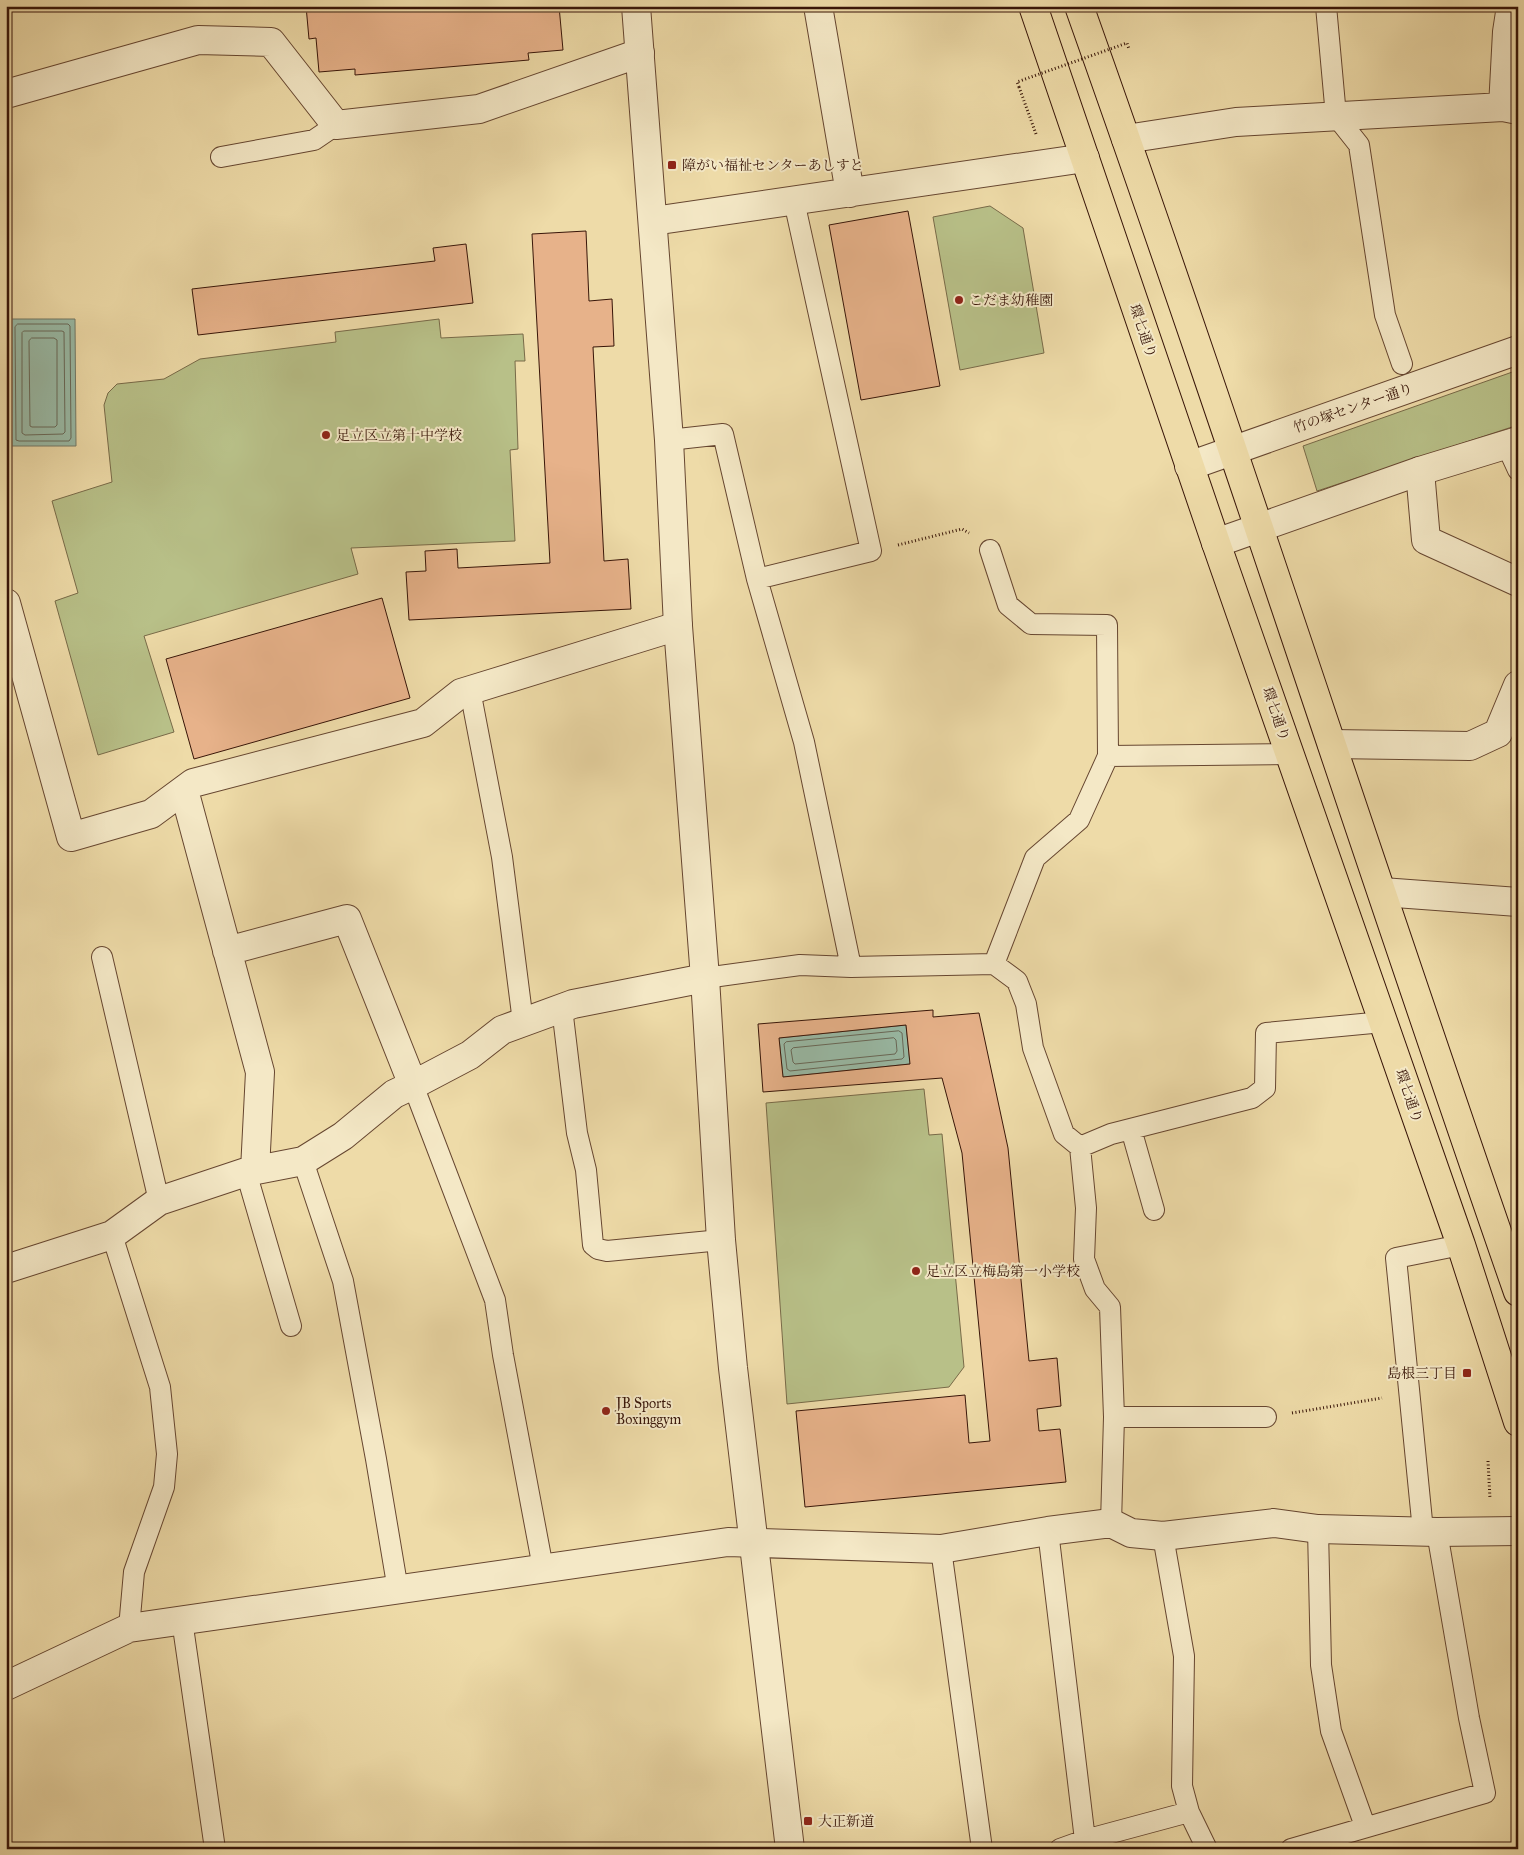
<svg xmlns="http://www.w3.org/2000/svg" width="1524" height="1855" viewBox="0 0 1524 1855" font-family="'IM FELL Great Primer','Noto Serif JP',serif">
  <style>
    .green { fill: #b8c088; stroke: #786a48 }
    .water { fill: #99bba7; stroke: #727967 }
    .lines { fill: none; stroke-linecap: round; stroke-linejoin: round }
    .shore { stroke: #686858; stroke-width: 1 }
    .building { fill: #e7b28a; stroke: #381508; fill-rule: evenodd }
    .service-casing { stroke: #664630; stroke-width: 22 }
    .minor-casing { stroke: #664630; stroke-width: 30 }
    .tertiary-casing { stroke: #664630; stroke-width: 30 }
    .primary-casing { stroke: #381508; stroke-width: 30 }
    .path { stroke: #381508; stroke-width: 3; stroke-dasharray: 1 2.5; stroke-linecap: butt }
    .service { stroke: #f4e8c6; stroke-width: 20 }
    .minor { stroke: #f4e8c6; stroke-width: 28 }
    .tertiary { stroke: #f4e8c6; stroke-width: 28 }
    .primary { stroke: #eedba8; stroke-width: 28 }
    .path-bridge { stroke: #381508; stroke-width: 3; stroke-dasharray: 1 2.5; stroke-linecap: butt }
    .poi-dot { fill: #8f2418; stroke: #f4e8c6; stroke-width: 2 }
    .labels { text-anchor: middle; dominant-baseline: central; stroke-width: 4; stroke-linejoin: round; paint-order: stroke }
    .poi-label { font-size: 14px; fill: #381508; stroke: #f4e8c6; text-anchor: start }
    .street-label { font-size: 14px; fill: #381508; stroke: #f4e8c6 }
  </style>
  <rect width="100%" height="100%" fill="#eedba8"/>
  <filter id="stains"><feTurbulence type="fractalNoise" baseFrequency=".004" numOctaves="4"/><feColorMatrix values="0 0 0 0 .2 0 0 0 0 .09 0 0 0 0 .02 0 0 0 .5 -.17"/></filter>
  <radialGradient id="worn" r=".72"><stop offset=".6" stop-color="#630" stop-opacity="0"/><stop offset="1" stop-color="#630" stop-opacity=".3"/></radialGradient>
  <path class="green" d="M 990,206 L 1023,228 L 1044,353 L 960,370 L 933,217 Z
    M 439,319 L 441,338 L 523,334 L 525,361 L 515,361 L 518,449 L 510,450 L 515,541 L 351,548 L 358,574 L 144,636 L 174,732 L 98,755 L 55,601 L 78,593 L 52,501 L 112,482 L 104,405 L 108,393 L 117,384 L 164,379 L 200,359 L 336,342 L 335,332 Z
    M 1518,370 L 1518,425 L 1317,491 L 1303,446 Z
    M 924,1089 L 929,1135 L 942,1134 L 964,1367 L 949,1387 L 787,1404 L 766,1103 Z"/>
  <path class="water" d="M 10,319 L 75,319 L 76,446 L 11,446 Z
    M 906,1025 L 910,1064 L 783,1077 L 779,1038 Z"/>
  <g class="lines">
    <path class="shore" d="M 18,324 L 68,324 L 70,326 L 71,438 L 69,441 L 19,441 L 16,440 L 15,327 Z
      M 24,331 L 62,331 L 64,332 L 65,432 L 63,434 L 25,435 L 22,433 L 22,333 Z
      M 32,338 L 54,338 L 57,340 L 57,425 L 55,427 L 32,427 L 30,426 L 29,341 Z
      M 899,1031 L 902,1033 L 904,1057 L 902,1059 L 790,1071 L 787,1069 L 784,1044 L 786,1042 Z
      M 894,1038 L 896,1040 L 897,1051 L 895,1054 L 795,1064 L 793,1062 L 791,1050 L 793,1048 Z"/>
  </g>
  <path class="building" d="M 306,6 L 559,6 L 563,50 L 528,53 L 529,60 L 355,75 L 355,69 L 319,72 L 316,38 L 309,39 Z
    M 908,211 L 940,386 L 861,400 L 829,225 Z
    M 586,231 L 589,301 L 612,299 L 614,346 L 593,347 L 604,561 L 628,559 L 631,609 L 409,620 L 406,572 L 426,571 L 425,551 L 457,549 L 458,568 L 550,563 L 532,234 Z
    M 466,244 L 473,303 L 198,335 L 192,289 L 435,261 L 433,248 Z
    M 382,598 L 410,698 L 194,759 L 166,659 Z
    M 933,1010 L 933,1017 L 979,1013 L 1008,1148 L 1029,1361 L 1057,1358 L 1061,1406 L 1037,1409 L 1039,1431 L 1060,1429 L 1066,1482 L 805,1507 L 796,1411 L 965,1395 L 969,1443 L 990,1441 L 962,1153 L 942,1078 L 763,1092 L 758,1024 ZM 906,1025 L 910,1064 L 783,1077 L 779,1038 Z"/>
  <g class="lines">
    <g class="service-casing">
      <path id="service" d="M 1326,6 L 1336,116 L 1359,145 L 1385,315 L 1402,364
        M 221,157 L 314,140 L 336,125
        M 669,440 L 723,434 L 757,579 L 804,742 L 851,967
        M 1506,444 L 1518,470
        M 990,550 L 1008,605 L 1031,624 L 1107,625 L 1108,756 L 1079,820 L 1035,858 L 994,964
        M 757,579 L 871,551 L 794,201
        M 470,690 L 502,857 L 523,1022
        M 1108,756 L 1290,754
        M 102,957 L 159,1201
        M 705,978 L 800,965 L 851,967 L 994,964 L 1017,981 L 1026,1004 L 1033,1048 L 1064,1134 L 1080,1147 L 1086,1208 L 1084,1259 L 1095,1289 L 1110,1307 L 1114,1417 L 1111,1523
        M 562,1008 L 577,1133 L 586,1170 L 593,1245 L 598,1249 L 607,1251 L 721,1240
        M 413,1085 L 495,1300 L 503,1355 L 543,1568
        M 1131,1129 L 1154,1210
        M 1080,1147 L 1111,1134 L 1252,1098 L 1265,1088 L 1266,1033 L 1383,1022
        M 303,1161 L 343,1281 L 376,1459 L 398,1590
        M 246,1172 L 291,1326
        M 112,1235 L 160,1387 L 167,1454 L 164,1487 L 134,1572 L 129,1628
        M 1114,1417 L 1266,1417
        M 1318,1529 L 1321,1665 L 1331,1731 L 1365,1826
        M 1048,1531 L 1085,1840
        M 1423,1531 L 1396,1258 L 1461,1245
        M 1163,1536 L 1184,1656 L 1182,1786 L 1189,1812 L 1207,1849
        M 941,1549 L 982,1849
        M 182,1620 L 215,1849
        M 1060,1849 L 1085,1840 L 1189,1812
        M 1291,1849 L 1485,1793 L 1469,1718 L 1437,1532"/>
    </g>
    <g class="minor-casing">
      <path id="minor" d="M 818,6 L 850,193
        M 6,94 L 198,40 L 271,42 L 336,125 L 479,109 L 640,53
        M 1503,107 L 1507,32 L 1511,6
        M 1126,139 L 1236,122 L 1503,107 L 1518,110
        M 653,221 L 1085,158
        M 1420,471 L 1426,540 L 1518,582
        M 6,603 L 71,837 L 151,814 L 193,783 L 423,723 L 461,693 L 678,626
        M 1332,744 L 1470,746 L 1498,733 L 1518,685
        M 184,790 L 260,1072 L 255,1170
        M 1382,892 L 1518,902
        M 227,951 L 347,919 L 413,1085
        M 6,1269 L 112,1235 L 159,1201 L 246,1172 L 303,1161 L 343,1136 L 394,1094 L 413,1085 L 470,1055 L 502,1030 L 573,1004 L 705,978
        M 6,1686 L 129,1628 L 728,1542 L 941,1549 L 1048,1531 L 1111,1523 L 1131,1533 L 1163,1536 L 1274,1523 L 1318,1529 L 1437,1532 L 1518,1531"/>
    </g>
    <g class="tertiary-casing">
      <path id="tertiary" d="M 636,6 L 669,440 L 678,626 L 705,978 L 721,1240 L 733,1368 L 790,1849
        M 1189,466 L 1518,350
        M 1216,543 L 1420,471 L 1518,441"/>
    </g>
    <g class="primary-casing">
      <path id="primary" d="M 1033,6 L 1216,543 L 1461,1245 L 1518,1422
        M 1079,6 C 1231,433 1369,865 1518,1292"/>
    </g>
    <path class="path" d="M 1019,87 L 1036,134
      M 898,545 L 962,529 L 969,533
      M 1292,1413 L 1382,1398
      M 1488,1461 L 1490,1499"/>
    <use href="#service" class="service"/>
    <use href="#minor" class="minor"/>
    <use href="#tertiary" class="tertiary"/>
    <use href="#primary" class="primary"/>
    <path class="path-bridge" d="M 1019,87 L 1017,82 L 1127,43 L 1129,49"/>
  </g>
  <g class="poi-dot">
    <rect x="667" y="160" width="10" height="10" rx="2.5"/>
    <circle cx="959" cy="300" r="5"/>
    <circle cx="326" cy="435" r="5"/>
    <circle cx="916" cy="1271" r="5"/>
    <rect x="1462" y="1368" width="10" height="10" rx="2.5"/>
    <circle cx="606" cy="1411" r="5"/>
    <rect x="803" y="1816" width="10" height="10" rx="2.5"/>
  </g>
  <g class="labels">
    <g class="poi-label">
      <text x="682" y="165">障がい福祉センターあしすと</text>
      <text x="969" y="300">こだま幼稚園</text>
      <text x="336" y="435">足立区立第十中学校</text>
      <text x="926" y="1271">足立区立梅島第一小学校</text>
      <text x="1457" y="1373" text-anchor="end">島根三丁目</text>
      <text x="616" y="1403">JB Sports<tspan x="616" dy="16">Boxinggym</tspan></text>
      <text x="818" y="1821">大正新道</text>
    </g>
    <g class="street-label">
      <text transform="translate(1143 331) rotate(71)">環七通り</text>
      <text transform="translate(1353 408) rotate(-19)">竹の塚センター通り</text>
      <text transform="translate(1276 714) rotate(71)">環七通り</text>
      <text transform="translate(1409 1096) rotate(71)">環七通り</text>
    </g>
  </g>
  <rect width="1524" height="1855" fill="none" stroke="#eedba8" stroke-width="25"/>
  <rect x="8" y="8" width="1509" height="1840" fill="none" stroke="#381508" stroke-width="2.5"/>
  <rect x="12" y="12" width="1499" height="1830" fill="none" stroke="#381508"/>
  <rect width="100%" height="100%" filter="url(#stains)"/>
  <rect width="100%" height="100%" fill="url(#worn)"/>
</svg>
